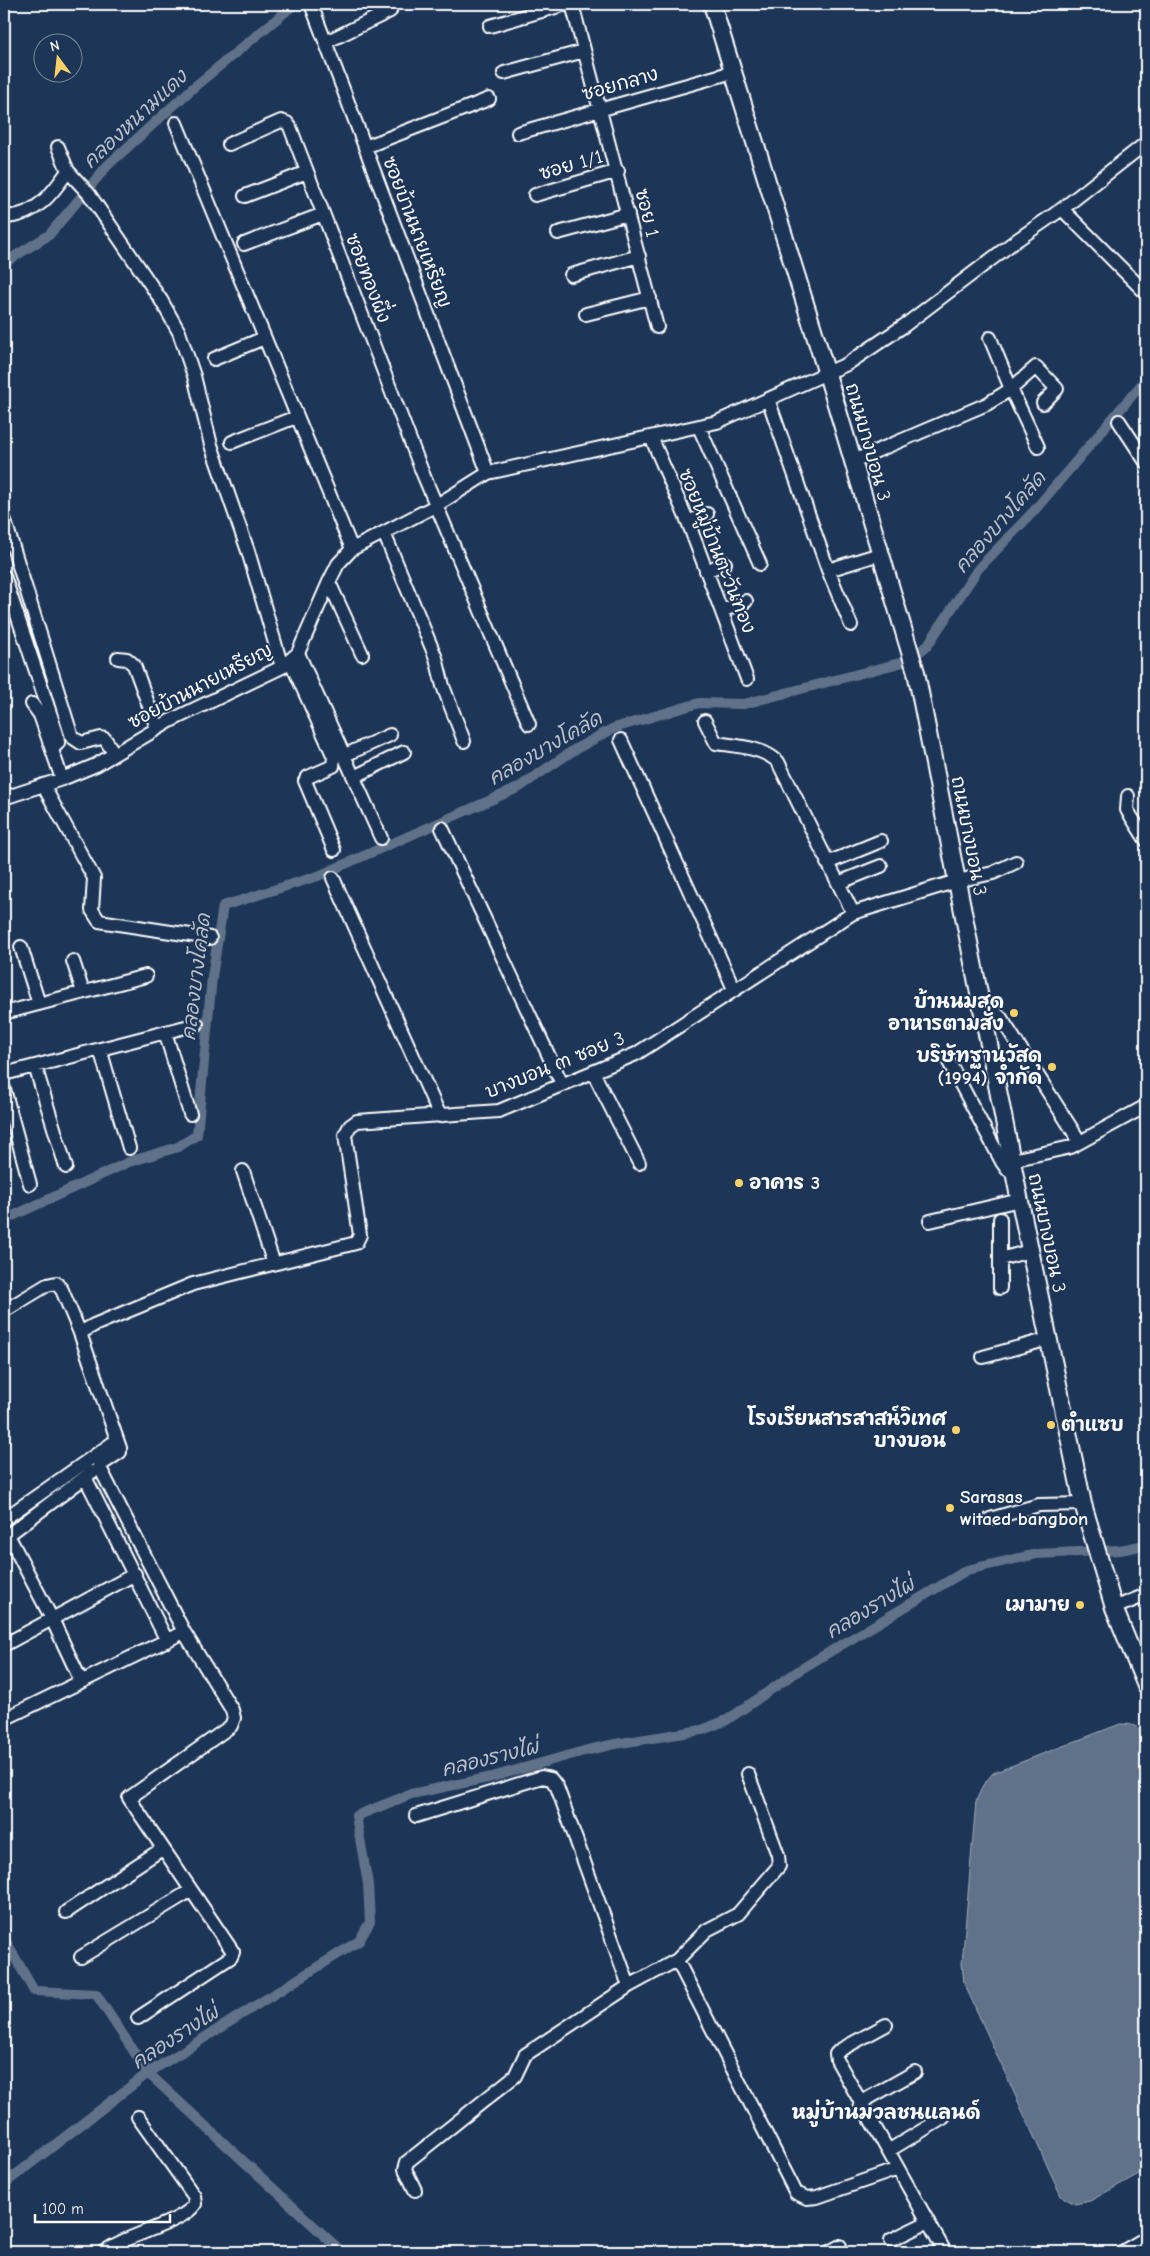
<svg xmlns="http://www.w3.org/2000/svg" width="1150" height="2256" viewBox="0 0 1150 2256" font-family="'Comic Neue','Playpen Sans Thai',sans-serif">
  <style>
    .water { fill: #617289; stroke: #a0aab8 }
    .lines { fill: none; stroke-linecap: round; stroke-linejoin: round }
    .canal { stroke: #617289; stroke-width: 10 }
    .minor-casing { stroke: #fff; stroke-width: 16 }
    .major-casing { stroke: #fff; stroke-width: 20 }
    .minor { stroke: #1d3557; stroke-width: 12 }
    .major { stroke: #1d3557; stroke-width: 16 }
    .poi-dot { fill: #ffd166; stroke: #1d3557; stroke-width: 2 }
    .labels { text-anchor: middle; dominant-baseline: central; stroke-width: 4; stroke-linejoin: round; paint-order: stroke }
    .street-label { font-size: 19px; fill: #fff; stroke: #1d3557 }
    .poi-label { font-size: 19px; font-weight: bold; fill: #fff; stroke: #1d3557; text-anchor: end }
    .water-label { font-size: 20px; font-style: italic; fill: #b8c0ca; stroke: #1d3557 }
    .neighbourhood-label { font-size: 20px; font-weight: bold; fill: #fff; stroke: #1d3557 }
  </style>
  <rect width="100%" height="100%" fill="#1d3557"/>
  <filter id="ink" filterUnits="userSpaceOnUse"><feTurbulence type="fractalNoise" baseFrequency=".02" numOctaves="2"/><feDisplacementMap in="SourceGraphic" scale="10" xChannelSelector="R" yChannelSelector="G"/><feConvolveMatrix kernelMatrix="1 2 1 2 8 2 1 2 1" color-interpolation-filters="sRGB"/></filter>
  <g filter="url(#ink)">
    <path class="water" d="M 1120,1724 C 1134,1724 1141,1726 1146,1740 L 1146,2170 L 1090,2201 L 1075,2204 L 1061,2196 L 964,1983 L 962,1964 L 976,1801 L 983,1785 L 993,1773 Z"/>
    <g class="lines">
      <path class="canal" d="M 4,263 L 49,235 L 108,165 L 194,87 L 295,4
        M 4,1220 L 129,1162 L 178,1147 L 197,1135 L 212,977 L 223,906 L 318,876 L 518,788 L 574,750 L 614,728 L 699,703 L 744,704 L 907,661 L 927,646 L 978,569 L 1033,512 L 1146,379
        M 4,1938 L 34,1991 L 96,1994 L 148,2073 L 342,2252
        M 4,2184 L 148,2073 L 359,1941 L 370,1922 L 368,1884 L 356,1816 L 411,1794 L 492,1777 L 584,1751 L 615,1744 L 702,1730 L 727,1720 L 801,1669 L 967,1570 L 1037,1554 L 1120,1550 L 1146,1545"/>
      <g class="minor-casing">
        <path id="minor" d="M 311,4 L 488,473
          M 572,4 L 657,327
          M 490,26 L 566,4
          M 326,42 L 390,11
          M 504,73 L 584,51
          M 176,123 L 352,549
          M 518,133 L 733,72
          M 229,144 L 281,121 L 287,123 L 290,127 L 423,474 L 529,724
          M 58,147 L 68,171 L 89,194 L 161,300 L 179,332 L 194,376 L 211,445 L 248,551 L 282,667
          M 365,147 L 489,99
          M 535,195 L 618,171
          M 245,196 L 307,172
          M 1062,209 L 1146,293
          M 4,212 L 8,217 C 37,214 52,194 68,171
          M 558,233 L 628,214
          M 244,244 L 323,214
          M 571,275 L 639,256
          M 586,314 L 650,298
          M 990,338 L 1011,389 L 1038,447
          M 214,359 L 264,338
          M 768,399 L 828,570 L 851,625
          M 1119,421 L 1146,462
          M 699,427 L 760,564
          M 651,437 L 688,522 L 747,679
          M 232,442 L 296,417
          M 853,461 L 987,404 L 1011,389 L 1036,367 L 1057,389 L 1043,403
          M 4,518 L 72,737 L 81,743 L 101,738 L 105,739 L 114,753
          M 688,522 L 707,514
          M 384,533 L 436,658 L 443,686 L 464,741
          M 828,570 L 880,554
          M 706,571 L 725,563
          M 4,576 L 57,734 L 58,743 L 52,749
          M 329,582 L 362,654
          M 722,611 L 746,601
          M 298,653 L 381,838
          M 118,658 L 127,659 L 134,665 L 157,728
          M 290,660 L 334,757 L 333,766 L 308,777 L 305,781 L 334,850
          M 32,704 L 40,715 L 62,779
          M 705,721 L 716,743 C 735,746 763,747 778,762 L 853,913
          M 621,740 L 734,989
          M 345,755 L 390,735
          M 354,777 L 404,752
          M 43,785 L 94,878 L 92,910 L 99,921 L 210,938
          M 1128,796 L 1127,810 L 1146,840
          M 4,798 L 62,779 L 96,765 L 170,721 L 282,667 L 298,653 L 329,582 L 338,564 L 352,549 L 437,505 L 488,473 L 717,422 L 847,364 L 905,325 L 1014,242 L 1062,209 L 1146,143
          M 442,828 L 562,1084
          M 827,863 L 881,841
          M 333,878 L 440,1116
          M 838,883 L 881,866
          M 21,947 L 39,1004
          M 73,961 L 83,992
          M 983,1006 L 996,1013 L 1001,1018 L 1080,1142
          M 4,1013 L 146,976
          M 165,1032 L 190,1114
          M 100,1049 L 129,1148
          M 949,1062 L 1002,1162 L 1007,1169 L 1014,1172
          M 35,1066 L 66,1167
          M 593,1072 L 639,1163
          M 4,1074 L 197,1024
          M 4,1089 L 30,1184
          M 1012,1160 L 1071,1147 L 1146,1106
          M 243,1171 L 274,1264
          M 1000,1219 L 1000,1288
          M 930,1221 L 1020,1200
          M 1000,1259 L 1030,1251
          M 4,1311 L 47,1285 L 56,1283 L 62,1290 L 80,1333 L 94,1325 L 193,1284 L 356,1243 L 360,1235 L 345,1135 L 350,1126 L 357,1121 L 499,1111 L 636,1054 L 853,913 L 957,881 L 993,873 L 1016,862
          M 80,1333 L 120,1448 L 120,1452 L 99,1466 L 184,1632 L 232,1710 L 234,1718 L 231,1726 L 129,1798 L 233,1952 L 231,1957 L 138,2018
          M 983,1357 L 1049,1339
          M 85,1477 L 167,1641
          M 4,1519 L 117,1440
          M 990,1519 L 1039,1505 L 1083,1504
          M 8,1535 L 52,1619 L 81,1681
          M 4,1538 L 92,1472
          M 1114,1608 L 1146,1595
          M 4,1645 L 135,1574
          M 4,1719 L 184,1632
          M 416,1816 L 542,1777 L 551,1779 L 557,1787 L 629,1986
          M 66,1912 L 162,1849
          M 81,1957 L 190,1891
          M 677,1960 L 707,1930 L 738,1914 L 779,1866 L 778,1855 L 748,1774
          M 886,2025 L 840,2050 L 836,2054 L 837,2060 L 945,2252
          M 860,2103 L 915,2072
          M 888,2151 L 943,2118
          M 415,2190 L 405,2169 L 407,2162 L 515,2076 L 525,2055 L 629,1986 L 677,1960 L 796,2193 L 807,2198 L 817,2197 L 898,2169
          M 891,2240 L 928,2222
          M 104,2252 C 125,2235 184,2223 195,2204 L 194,2196 L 138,2117
          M 829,2252 L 840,2246
          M 1122,2252 L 1146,2238"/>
      </g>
      <g class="major-casing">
        <path id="major" d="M 712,4 L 827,374 L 916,672 L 1018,1192 L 1083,1504 L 1114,1608 L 1146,1686"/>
      </g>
      <use href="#minor" class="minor"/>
      <use href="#major" class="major"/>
    </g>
  </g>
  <g class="poi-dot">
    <circle cx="1014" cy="1013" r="5"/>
    <circle cx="1052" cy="1067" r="5"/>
    <circle cx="739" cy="1183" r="5"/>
    <circle cx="1051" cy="1425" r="5"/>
    <circle cx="956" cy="1430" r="5"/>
    <circle cx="950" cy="1508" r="5"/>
    <circle cx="1080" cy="1605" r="5"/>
  </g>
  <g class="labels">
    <g class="street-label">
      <text transform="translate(620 84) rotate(-16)">ซอยกลาง</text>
      <text transform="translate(571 165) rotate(-16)">ซอย 1/1</text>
      <text transform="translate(647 213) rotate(76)">ซอย 1</text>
      <text transform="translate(417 232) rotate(69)">ซอยบ้านนายเหรียญ</text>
      <text transform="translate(368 278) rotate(69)">ซอยทองผึ่ง</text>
      <text transform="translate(868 442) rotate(74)">ถนนบางบอน 3</text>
      <text transform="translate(717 551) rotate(68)">ซอยหมู่บ้านตะวันทอง</text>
      <text transform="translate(200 686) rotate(-28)">ซอยบ้านนายเหรียญ</text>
      <text transform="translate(969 836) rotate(79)">ถนนบางบอน 3</text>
      <text transform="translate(555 1065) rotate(-22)">บางบอน ๓ ซอย 3</text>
      <text transform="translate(1047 1233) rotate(78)">ถนนบางบอน 3</text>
    </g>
    <g class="poi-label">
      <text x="1004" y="1002">บ้านนมสด<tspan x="1004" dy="22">อาหารตามสั่ง</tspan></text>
      <text x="1042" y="1056">บริษัทฐานวัสดุ<tspan x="1042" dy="22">(1994) จำกัด</tspan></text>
      <text x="749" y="1183" text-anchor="start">อาคาร 3</text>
      <text x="946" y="1419">โรงเรียนสารสาสน์วิเทศ<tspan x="946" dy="22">บางบอน</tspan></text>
      <text x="1061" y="1425" text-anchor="start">ตำแซบ</text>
      <text x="960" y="1497" text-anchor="start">Sarasas<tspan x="960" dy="22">witaed bangbon</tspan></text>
      <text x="1070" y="1605">เมามาย</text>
    </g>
    <g class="water-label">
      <text transform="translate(135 119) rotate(-43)">คลองหนามแดง</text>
      <text transform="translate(1000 522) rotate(-49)">คลองบางโคลัด</text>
      <text transform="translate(545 748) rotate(-30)">คลองบางโคลัด</text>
      <text transform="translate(196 977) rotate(-83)">คลองบางโคลัด</text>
      <text transform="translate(870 1608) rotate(-31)">คลองรางไผ่</text>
      <text transform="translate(490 1758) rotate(-14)">คลองรางไผ่</text>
      <text transform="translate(175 2037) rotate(-33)">คลองรางไผ่</text>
    </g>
    <g class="neighbourhood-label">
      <text x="886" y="2112">หมู่บ้านมวลชนแลนด์</text>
    </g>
  </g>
  <rect width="1150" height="2256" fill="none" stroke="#1d3557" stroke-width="20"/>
  <rect x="10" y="10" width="1130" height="2236" fill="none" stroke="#fff" stroke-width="2" filter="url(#ink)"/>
  <g transform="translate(58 58) rotate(345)"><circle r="24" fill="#1d3557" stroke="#77869a"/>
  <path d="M0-4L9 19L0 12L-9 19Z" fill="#ffd166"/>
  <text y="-8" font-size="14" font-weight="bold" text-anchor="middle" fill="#ffffff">N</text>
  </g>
  <path d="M35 2214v8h135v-8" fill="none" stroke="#ffffff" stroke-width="2.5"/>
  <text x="42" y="2214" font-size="15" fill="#ffffff" stroke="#1d3557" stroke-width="4" paint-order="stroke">100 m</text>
</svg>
